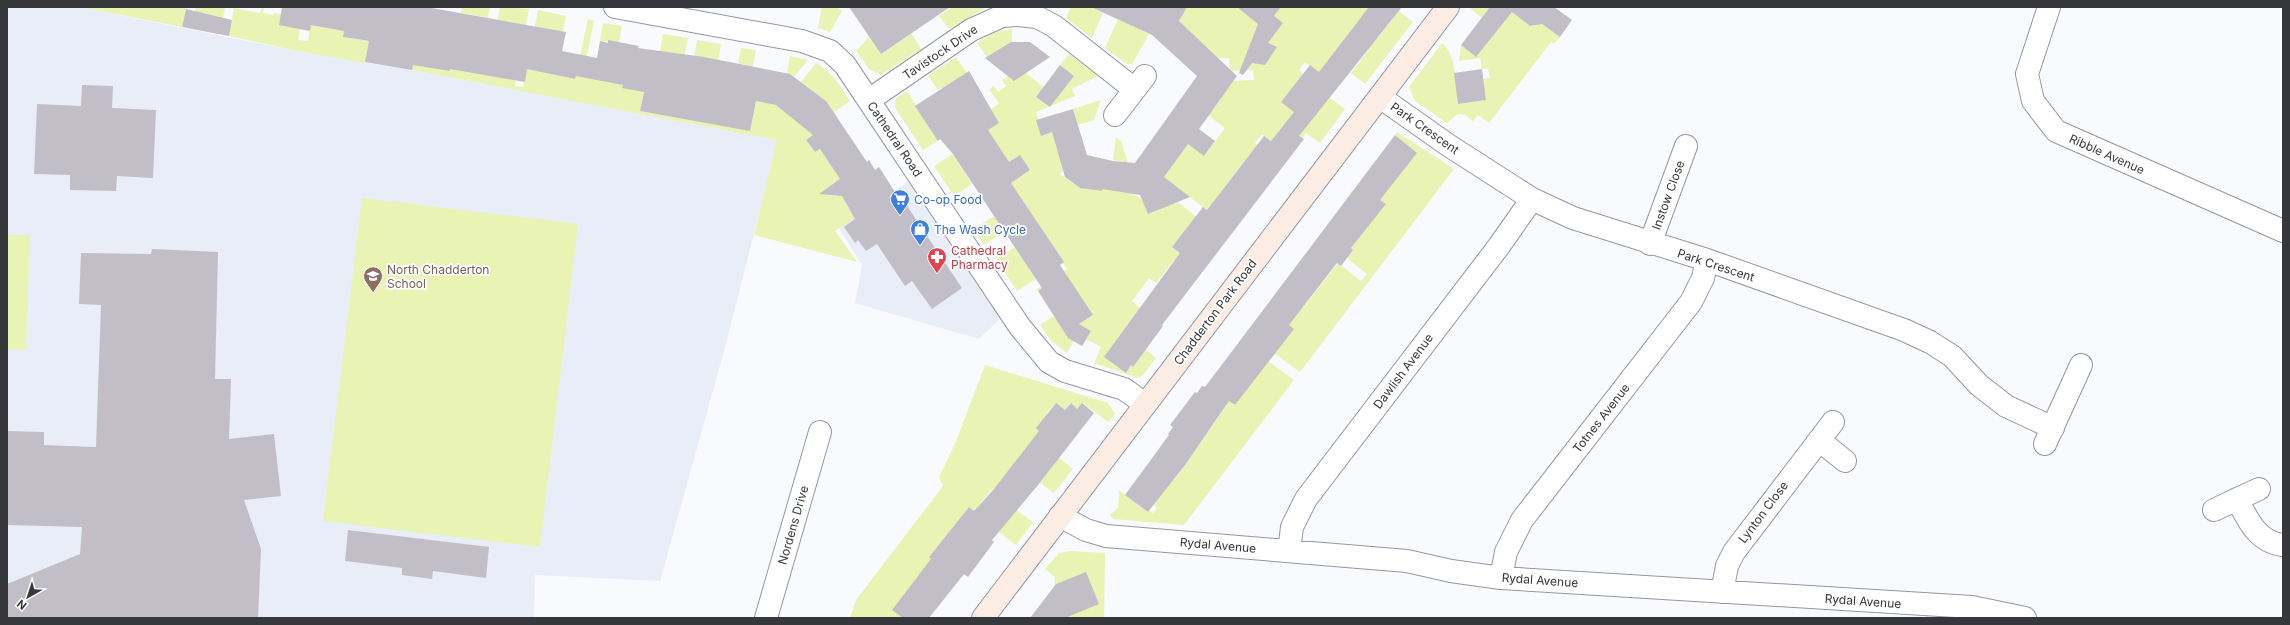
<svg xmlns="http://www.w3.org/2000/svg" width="2290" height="625" viewBox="0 0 2290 625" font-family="Inter,sans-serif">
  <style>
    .built { fill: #e8edf8 }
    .green { fill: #e9f3b3 }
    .building { fill: #c2bec8 }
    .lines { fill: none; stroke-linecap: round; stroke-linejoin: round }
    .street-casing { stroke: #9397a1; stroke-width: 24 }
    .secondary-casing { stroke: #9397a1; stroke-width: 24 }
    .street { stroke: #fff; stroke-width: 22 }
    .secondary { stroke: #fbede3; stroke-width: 22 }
    .labels { text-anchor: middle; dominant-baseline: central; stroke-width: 3.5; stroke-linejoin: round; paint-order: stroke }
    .street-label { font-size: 12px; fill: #35373b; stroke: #fff }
    .shop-label { font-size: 12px; fill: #366cbe; stroke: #fff; text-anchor: start }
    .health-label { font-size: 12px; fill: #be3a42; stroke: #fff; text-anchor: start }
    .education-label { font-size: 12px; fill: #785e54; stroke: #fff; text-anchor: start }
  </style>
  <rect width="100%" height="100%" fill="#f8fafe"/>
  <path class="built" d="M 7,7 L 79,7 L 297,51 L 412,70 L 778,140 L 724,351 L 660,581 L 535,575 L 534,618 L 7,618 Z
    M 910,180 L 1001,318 L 979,339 L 855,303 L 862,265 L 839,228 Z"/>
  <path class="green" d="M 79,7 L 186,7 L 182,27 Z
    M 196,7 L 225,7 L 220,34 L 191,29 Z
    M 262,7 L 264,7 L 263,13 L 273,15 L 274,13 L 281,14 L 304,7 L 298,40 L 308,41 L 311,20 L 327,23 L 326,28 L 339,30 L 344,7 L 348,7 L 343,37 L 367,41 L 371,34 L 365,63 L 297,51 L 229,36 L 234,8 L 260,13 Z
    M 462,7 L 490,7 L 488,18 L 463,13 L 456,49 L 491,59 L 500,7 L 529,9 L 522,46 L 523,25 L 500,20 L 492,56 L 518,68 L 515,86 L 523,87 L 538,10 L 566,16 L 563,32 L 542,72 L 575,79 L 588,19 L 594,21 L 587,56 L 624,80 L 622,88 L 646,78 L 640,111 L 649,113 L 676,89 L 683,54 L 660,52 L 663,34 L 688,38 L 673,117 L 683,119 L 697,40 L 721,44 L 707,123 L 716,125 L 745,98 L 750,66 L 738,63 L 741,48 L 756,50 L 741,129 L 750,131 L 755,101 L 778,105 L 805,128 L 826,101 L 801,82 L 816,63 C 832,72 840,86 850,101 L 834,112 L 838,118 L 806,140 L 815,152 L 820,149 L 836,173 L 855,164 L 829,190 L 832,195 L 836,196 L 848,187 L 855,198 L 846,204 L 855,218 L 835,231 L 857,262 L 754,235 L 777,140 L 412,70 L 416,50 L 443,55 L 441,69 L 450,71 Z
    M 822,7 L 836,7 L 842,11 L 830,32 L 818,28 Z
    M 952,7 L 984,7 L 985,8 L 949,29 L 939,16 Z
    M 1071,7 L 1091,7 L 1103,13 L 1092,38 L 1066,18 Z
    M 1186,7 L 1238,7 L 1273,35 L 1274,16 L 1281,7 L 1369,7 L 1367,30 L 1378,38 L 1399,11 L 1413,22 L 1365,84 L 1351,73 L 1370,48 L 1350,33 L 1324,67 L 1342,82 L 1338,87 L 1305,62 L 1299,70 L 1303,74 L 1281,102 L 1329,97 L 1345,109 L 1320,143 L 1306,133 L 1302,138 L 1284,124 L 1271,141 L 1262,134 L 1255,143 L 1264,151 L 1245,160 L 1208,209 L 1236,230 L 1235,231 L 1179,189 L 1172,198 L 1197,217 L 1172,247 L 1184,256 L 1197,278 L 1174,260 L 1156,283 L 1149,278 L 1132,301 L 1140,308 L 1125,373 L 1145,349 L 1156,358 L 1143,375 L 1138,378 L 1094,363 L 1101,347 L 1086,339 L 1091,331 L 1082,326 L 1067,353 L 1051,341 L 1040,325 L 1054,316 L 1065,333 L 1093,315 L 1065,273 L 1038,291 L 1036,290 L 1067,269 L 1011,183 L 1030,170 L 1025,163 L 1009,162 L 980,136 L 998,123 L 942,88 L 938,90 L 928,76 L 956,57 L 991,109 L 999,104 L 989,89 L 994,86 L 998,92 L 1006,86 L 1002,80 L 1017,70 L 987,57 L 977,43 L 995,32 L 1012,29 L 1012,42 L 1017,42 C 1016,68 1024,72 1044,87 L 1036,97 L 1044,103 L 1052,92 L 1074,76 L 1060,65 L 1069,54 L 1098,76 L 1072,89 L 1075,96 L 1036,112 L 1043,135 L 1052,132 L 1057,150 L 1083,142 L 1060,174 L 1078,187 L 1101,191 L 1102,185 C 1110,189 1139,195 1142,199 C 1145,203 1146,209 1148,214 L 1156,211 L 1154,173 L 1142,152 L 1168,171 L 1174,163 L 1171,160 L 1186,139 L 1191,146 L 1205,155 L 1225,128 L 1205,113 L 1209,107 L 1213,110 L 1224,94 L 1208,82 L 1254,80 L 1253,70 L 1230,71 L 1229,58 L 1218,58 L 1179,22 Z
    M 1472,7 L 1513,7 L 1518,17 L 1530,26 L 1537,25 L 1539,22 L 1560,37 L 1554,44 L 1551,42 L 1489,123 L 1478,115 L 1473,121 L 1465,115 L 1458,114 L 1447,123 L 1415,101 L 1409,87 L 1442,43 C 1457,55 1456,86 1458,104 L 1486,100 L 1483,79 L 1490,78 L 1488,69 L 1482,69 L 1480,58 L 1459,61 L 1461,45 L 1475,56 L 1482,48 L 1468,35 L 1484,47 L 1497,30 L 1471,9 Z
    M 1118,19 L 1149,34 L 1132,64 L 1127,64 L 1105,48 Z
    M 603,23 L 622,26 L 619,42 L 600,41 Z
    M 902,28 L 911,33 L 921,49 L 881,75 L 869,69 L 856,51 L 869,37 L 881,54 L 908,36 Z
    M 790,56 L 808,60 L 784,89 Z
    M 907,91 L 938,141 L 923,150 L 895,108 L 895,99 Z
    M 1101,100 L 1094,120 L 1078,125 L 1073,109 Z
    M 1397,132 L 1454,169 L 1300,372 L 1267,348 L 1286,322 L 1281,291 L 1303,308 L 1338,263 L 1361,281 L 1367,274 L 1347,258 L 1353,250 L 1351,248 L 1376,216 L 1349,196 L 1351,191 L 1379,213 L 1386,204 L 1380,200 L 1417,153 L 1395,135 Z
    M 1116,137 L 1121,141 L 1128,163 L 1113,160 Z
    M 953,154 L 972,184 L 954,196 L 934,166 Z
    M 362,198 L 578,224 L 540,547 L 323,521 Z
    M 994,216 L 1004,232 L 984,245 L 974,229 Z
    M 7,235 L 30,235 L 26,350 L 7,349 Z
    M 1015,247 L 1036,279 L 1017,291 L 996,259 Z
    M 1268,361 L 1294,380 L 1184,525 L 1113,519 L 1110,515 L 1118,508 L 1119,490 L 1148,512 L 1149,510 L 1153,513 L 1157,508 L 1154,505 L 1172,479 L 1174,480 L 1185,465 L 1167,434 L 1181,444 L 1198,446 L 1227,405 L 1222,396 L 1235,405 Z
    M 985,365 L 1108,403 L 1115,414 L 1108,422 L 1083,403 L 1077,409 L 1070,403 L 1065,410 L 1055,403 L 1047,413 L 1044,435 L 1052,452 L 1073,469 L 1054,493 L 1040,483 L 1054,464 L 1029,444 L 1000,494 L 993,488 L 974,511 L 969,507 L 929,557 L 959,581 L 957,583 L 903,618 L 850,618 L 856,600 L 943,486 L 939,477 L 955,444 Z
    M 1016,510 L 1033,522 L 1016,545 L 996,530 Z
    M 1070,551 L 1105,553 L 1104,618 L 1052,618 L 1055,577 L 1045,569 L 1059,553 Z"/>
  <path class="building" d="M 282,7 L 426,7 L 566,32 L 562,51 L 597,58 L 600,41 L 608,43 L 608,40 L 639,46 L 638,48 L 704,57 L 790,74 L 826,101 L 867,162 L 869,160 L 875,170 L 879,167 L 895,192 L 897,191 L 962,288 L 932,309 L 912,281 L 905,286 L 877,244 L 866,251 L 858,240 L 855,243 L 844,227 L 855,219 L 842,196 L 819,194 L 840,179 L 820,149 L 815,152 L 806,140 L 813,135 L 776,105 L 756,101 L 750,131 L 640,111 L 644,92 L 622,88 L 623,85 L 576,76 L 575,79 L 527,69 L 525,82 L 450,69 L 450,71 L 413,65 L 412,70 L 365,62 L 369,41 L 343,37 L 344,31 L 311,25 L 310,31 L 279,25 Z
    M 849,7 L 950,7 L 881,54 Z
    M 1091,7 L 1187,7 L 1179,21 L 1237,76 L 1199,129 L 1215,141 L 1204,156 L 1188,144 L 1164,177 L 1190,197 L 1148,214 L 1140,195 L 1102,189 L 1102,191 L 1080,188 L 1065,177 L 1052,132 L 1041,136 L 1036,120 L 1073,109 L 1087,155 L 1113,161 L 1135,163 L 1197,76 L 1152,35 Z
    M 1237,7 L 1281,7 L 1274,16 L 1283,23 L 1268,43 L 1277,47 L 1265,65 L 1252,63 L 1243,75 L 1239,73 L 1258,24 Z
    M 1369,7 L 1402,7 L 1299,136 L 1304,139 L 1162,325 L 1163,326 L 1133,367 L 1131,365 L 1126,373 L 1104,357 L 1180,253 L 1172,247 L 1203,207 L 1207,210 L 1264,136 L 1271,141 L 1294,112 L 1281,102 L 1310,65 L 1319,72 Z
    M 1490,7 L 1554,7 L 1572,20 L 1560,37 L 1542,24 L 1530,26 L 1512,12 L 1476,57 L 1461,45 Z
    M 186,9 L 232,20 L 229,36 L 182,27 Z
    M 1011,42 L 1030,42 L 1050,57 L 1014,81 L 985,58 Z
    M 1060,65 L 1074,76 L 1050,107 L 1036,97 Z
    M 1482,69 L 1486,100 L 1458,104 L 1454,73 Z
    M 969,71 L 999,123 L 988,130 L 1009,162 L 1020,155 L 1030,170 L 1011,183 L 1064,262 L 1060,265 L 1093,315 L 1079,324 L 1091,331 L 1082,346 L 1068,338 L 1038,291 L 1042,288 L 1006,234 L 953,154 L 940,139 L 938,141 L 915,106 Z
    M 82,85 L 113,86 L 112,108 L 156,110 L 153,178 L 117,176 L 116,191 L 70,190 L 70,175 L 34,174 L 37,104 L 81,106 Z
    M 1395,135 L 1417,153 L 1380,200 L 1386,204 L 1351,248 L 1353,250 L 1341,266 L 1337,263 L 1289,325 L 1294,329 L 1235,405 L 1229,401 L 1185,465 L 1148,512 L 1125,495 L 1169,435 L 1168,434 L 1173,427 L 1170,425 L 1195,392 L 1197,393 L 1202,386 L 1205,387 Z
    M 152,249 L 218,252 L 215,379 L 231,379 L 229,439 L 274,434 L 281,496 L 244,500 L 261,549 L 258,618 L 7,618 L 7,584 L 80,554 L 82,527 L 7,525 L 7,431 L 44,432 L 44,445 L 96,447 L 101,305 L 79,304 L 81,253 L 151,254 Z
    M 1056,403 L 1065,410 L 1071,403 L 1077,409 L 1082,403 L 1094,413 L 1038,485 L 992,540 L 994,542 L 968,577 L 964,574 L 929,618 L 903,618 L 892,610 L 931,559 L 929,557 L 969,507 L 974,511 L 994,489 L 1039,431 L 1036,428 Z
    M 348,530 L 489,547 L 486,578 L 433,571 L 432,579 L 402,575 L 402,568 L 345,561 Z
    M 1086,572 L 1099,604 L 1065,618 L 1030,618 L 1056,584 Z"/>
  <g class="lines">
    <g class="street-casing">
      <path id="street" d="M 615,7 L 802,41 L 830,51 L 845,65 L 1020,327 L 1049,362 L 1065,371 L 1124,389 L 1145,404
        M 2049,7 L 2027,74 L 2033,101 L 2056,131 L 2283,231
        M 1380,97 L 1448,145 L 1532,199 L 1573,218 L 1707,260 L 1904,330 L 1930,342 L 1952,356 L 1979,385 L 2006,406 L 2053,428
        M 869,100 L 971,30 L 1002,16 L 1018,15 L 1037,17 L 1054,26 L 1134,89
        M 1115,115 L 1145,76
        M 1650,244 L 1686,146
        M 1819,440 L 1845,461
        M 2045,444 L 2081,365
        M 2237,499 C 2248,520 2257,542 2283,545
        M 2214,510 L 2259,489
        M 1060,516 L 1086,530 L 1106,536 L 1407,561 L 1451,571 L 1501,578 L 1972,607 L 2025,618
        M 1289,551 L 1292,527 L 1306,499 L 1499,246 L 1532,199
        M 1501,578 L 1506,552 L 1522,520 L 1691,302 L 1703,278 L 1707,260
        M 1722,592 L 1727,566 L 1734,552 L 1833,422
        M 766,618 L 820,432"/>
    </g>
    <g class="secondary-casing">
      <path id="secondary" d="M 983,618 L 1448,7"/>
    </g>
    <use href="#street" class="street"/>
    <use href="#secondary" class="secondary"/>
  </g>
  <defs>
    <g id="supermarket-pin" transform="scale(1)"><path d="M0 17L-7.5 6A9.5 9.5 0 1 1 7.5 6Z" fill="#3f7fe0" stroke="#fff"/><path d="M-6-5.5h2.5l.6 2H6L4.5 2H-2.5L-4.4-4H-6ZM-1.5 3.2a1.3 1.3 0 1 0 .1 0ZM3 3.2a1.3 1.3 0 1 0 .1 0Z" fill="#fff"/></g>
    <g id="shop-pin" transform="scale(1)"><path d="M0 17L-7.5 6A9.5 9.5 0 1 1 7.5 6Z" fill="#3f7fe0" stroke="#fff"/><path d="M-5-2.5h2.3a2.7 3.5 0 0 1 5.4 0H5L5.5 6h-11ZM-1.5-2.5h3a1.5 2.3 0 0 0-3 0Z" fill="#fff"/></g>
    <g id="pharmacy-pin" transform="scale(1)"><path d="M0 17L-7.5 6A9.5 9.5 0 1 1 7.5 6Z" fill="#e0444e" stroke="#fff"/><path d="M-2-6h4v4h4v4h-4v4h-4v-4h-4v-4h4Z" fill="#fff"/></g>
    <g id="school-pin" transform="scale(1)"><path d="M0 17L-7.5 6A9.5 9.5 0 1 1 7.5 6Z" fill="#8d6e63" stroke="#fff"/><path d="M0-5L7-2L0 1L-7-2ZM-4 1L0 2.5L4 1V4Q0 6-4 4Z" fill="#fff"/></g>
  </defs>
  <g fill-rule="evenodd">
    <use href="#supermarket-pin" x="900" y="199"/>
    <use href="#shop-pin" x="920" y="229"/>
    <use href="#pharmacy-pin" x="937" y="257"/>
    <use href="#school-pin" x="373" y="276"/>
  </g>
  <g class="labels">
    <g class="street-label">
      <text transform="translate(940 52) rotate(-34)">Tavistock Drive</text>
      <text transform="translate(1425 128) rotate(35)">Park Crescent</text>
      <text transform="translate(895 139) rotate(56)">Cathedral Road</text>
      <text transform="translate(2107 154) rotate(24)">Ribble Avenue</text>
      <text transform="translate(1668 195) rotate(-70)">Instow Close</text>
      <text transform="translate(1716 265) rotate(18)">Park Crescent</text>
      <text transform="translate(1215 312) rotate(-53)">Chadderton Park Road</text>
      <text transform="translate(1403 371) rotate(-53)">Dawlish Avenue</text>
      <text transform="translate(1601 418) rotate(-52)">Totnes Avenue</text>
      <text transform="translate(1763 512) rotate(-53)">Lynton Close</text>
      <text transform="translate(793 525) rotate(-74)">Nordens Drive</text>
      <text transform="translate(1218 545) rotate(5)">Rydal Avenue</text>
      <text transform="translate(1540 580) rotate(4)">Rydal Avenue</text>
      <text transform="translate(1863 601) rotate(4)">Rydal Avenue</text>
    </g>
    <g class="shop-label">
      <text x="914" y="199">Co-op Food</text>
      <text x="934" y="229">The Wash Cycle</text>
    </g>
    <g class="health-label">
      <text x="951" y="250">Cathedral<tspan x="951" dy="14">Pharmacy</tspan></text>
    </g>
    <g class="education-label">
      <text x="387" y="269">North Chadderton<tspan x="387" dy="14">School</tspan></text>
    </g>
  </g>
  <rect width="2290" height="625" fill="none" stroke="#35373b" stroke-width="16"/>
  <g transform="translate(28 597) rotate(219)" stroke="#ffffff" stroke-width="3" paint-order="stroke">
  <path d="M0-3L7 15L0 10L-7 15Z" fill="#35373b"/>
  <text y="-6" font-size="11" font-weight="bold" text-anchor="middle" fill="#35373b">N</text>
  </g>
</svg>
